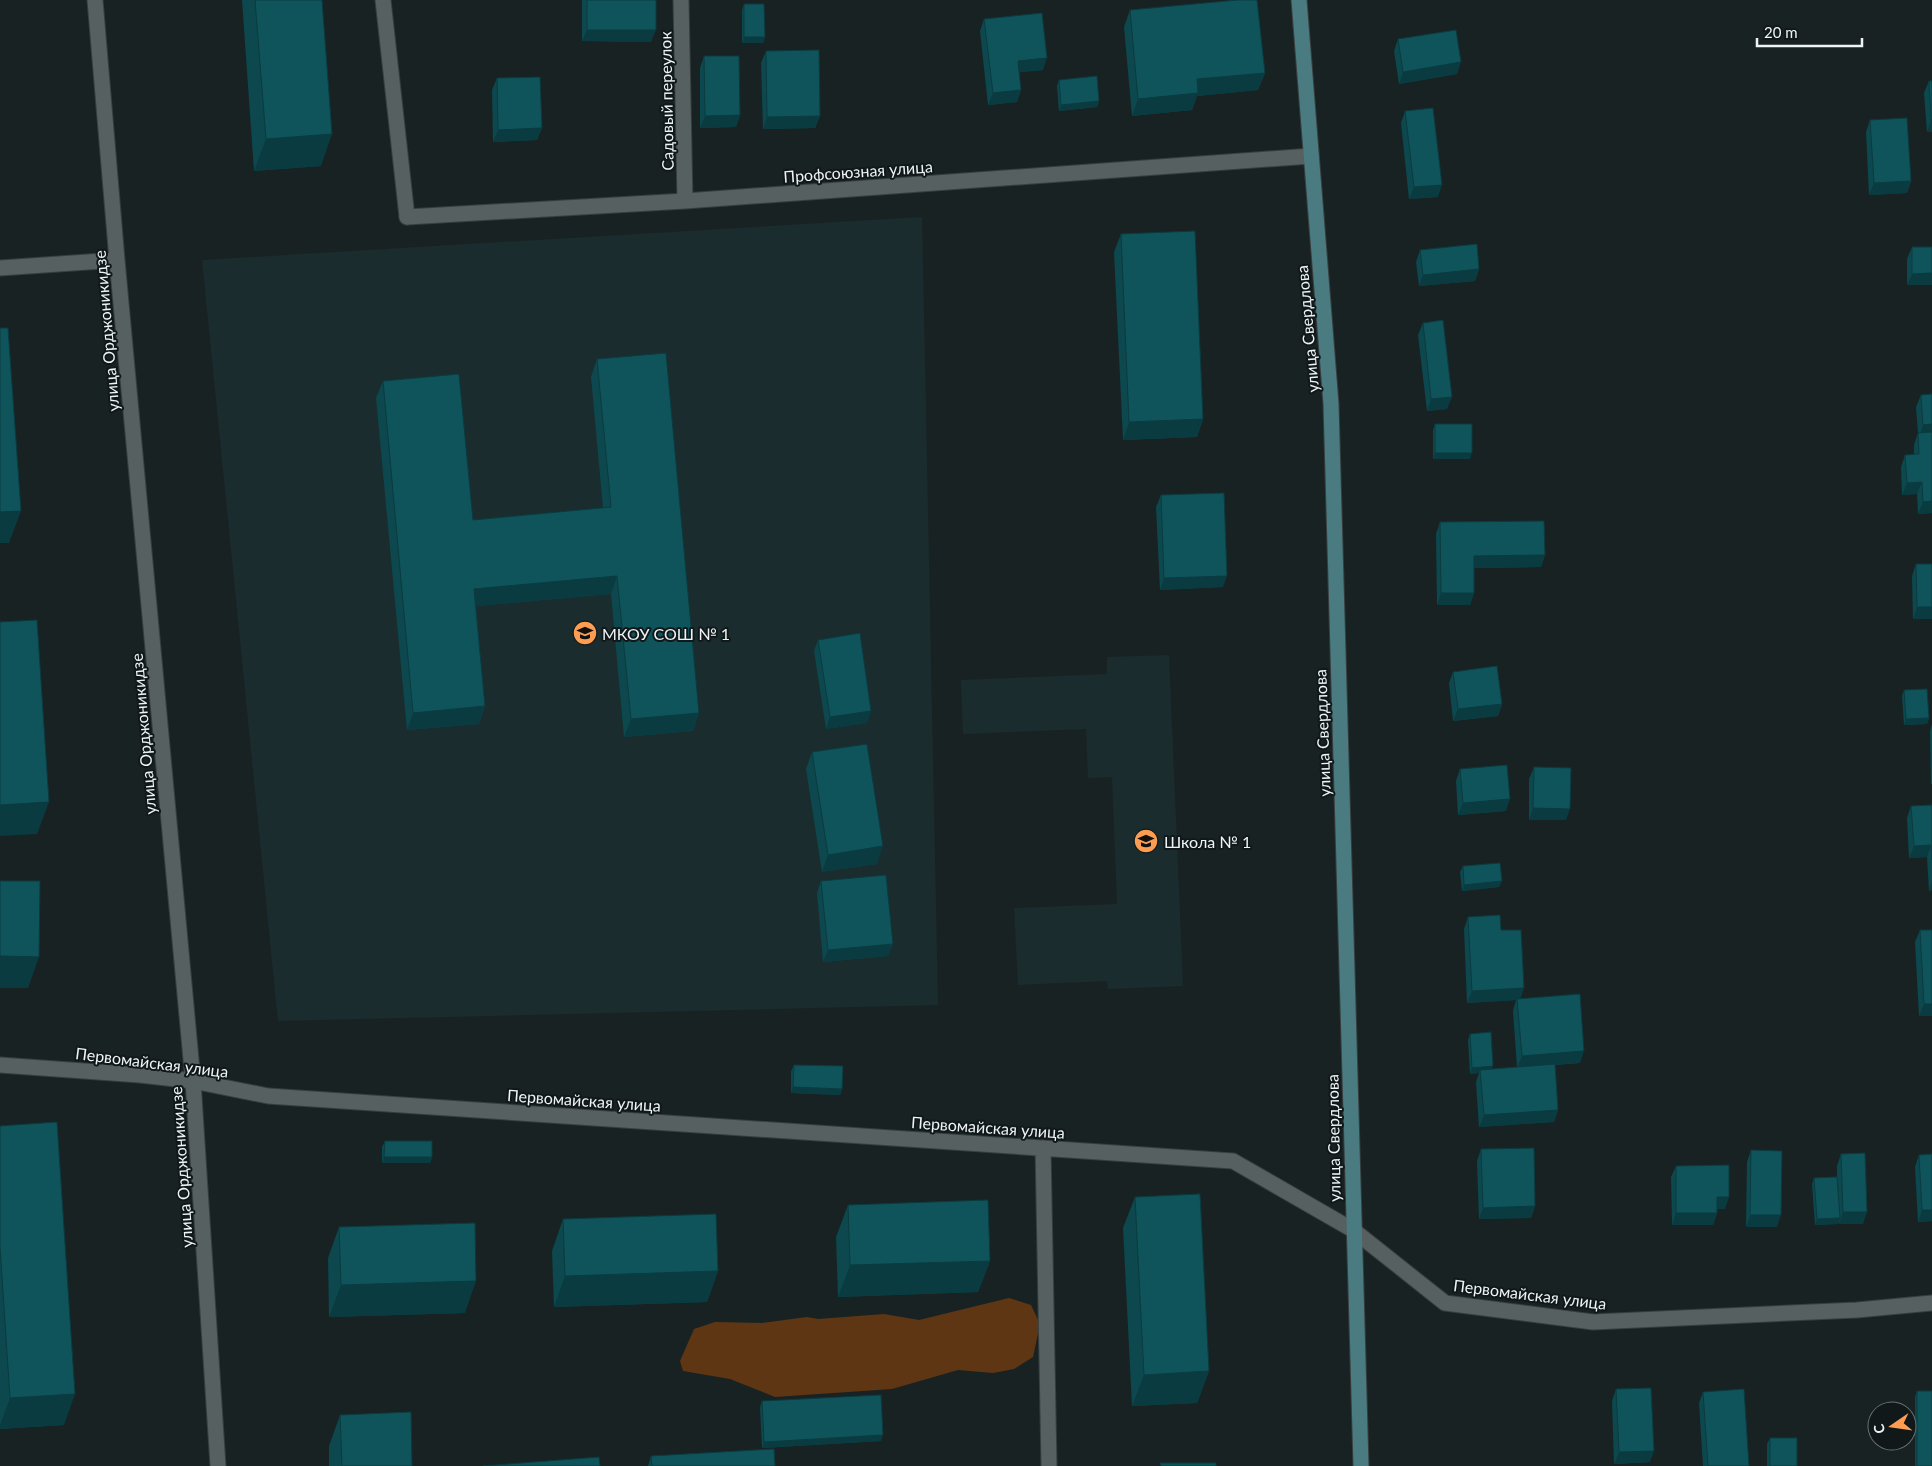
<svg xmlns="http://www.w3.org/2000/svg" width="1932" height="1466" viewBox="0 0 1932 1466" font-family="Lato,sans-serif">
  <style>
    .built { fill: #1b2c2e }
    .green { fill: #5f3614 }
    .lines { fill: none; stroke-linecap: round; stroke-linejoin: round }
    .lane-casing { stroke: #373e3f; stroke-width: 17 }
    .street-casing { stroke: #373e3f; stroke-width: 17 }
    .secondary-casing { stroke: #373e3f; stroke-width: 17 }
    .lane { stroke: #566061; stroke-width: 15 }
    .street { stroke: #566061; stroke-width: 15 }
    .secondary { stroke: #497b80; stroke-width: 15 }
    .wall { fill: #0d484e }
    .shaded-wall { fill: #0a3b40 }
    .building { fill: #0f545b; stroke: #0a3b40 }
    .labels { text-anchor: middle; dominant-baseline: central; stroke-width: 4; stroke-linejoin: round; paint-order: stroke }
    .street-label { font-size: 16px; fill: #eef4f5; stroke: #101819 }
    .poi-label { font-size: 16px; fill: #eef4f5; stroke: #101819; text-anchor: start }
  </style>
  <rect width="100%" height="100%" fill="#192223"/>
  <path class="built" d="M 922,217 L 938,1005 L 278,1021 L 202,260 Z
    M 1169,655 L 1183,986 L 1108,989 L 1107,981 L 1018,985 L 1014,908 L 1117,904 L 1112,777 L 1088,778 L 1086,729 L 963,734 L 961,680 L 1107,674 L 1107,657 Z"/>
  <path class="green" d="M 1009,1298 L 1031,1305 L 1040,1324 L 1033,1357 L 1014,1369 L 993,1373 L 958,1370 L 892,1389 L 775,1397 L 730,1379 L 683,1371 L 680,1361 L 694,1329 L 715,1322 L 762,1323 L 807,1317 L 818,1319 L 884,1314 L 919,1320 Z"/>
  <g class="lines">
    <g class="lane-casing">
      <path id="lane" d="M 383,0 L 407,217"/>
    </g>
    <g class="street-casing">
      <path id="street" d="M 95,0 L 117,260 L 193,1081 L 218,1466
        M 681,0 L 685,201
        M 407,217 L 685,201 L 1311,156
        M 0,268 L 117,260
        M 0,1065 L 140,1075 L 193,1081 L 268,1096 L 1233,1161 L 1353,1230 L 1445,1303 L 1593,1322 L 1857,1310 L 1932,1303
        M 1043,1148 L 1049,1466"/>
    </g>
    <g class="secondary-casing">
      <path id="secondary" d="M 1299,0 L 1331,404 L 1361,1466"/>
    </g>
    <use href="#lane" class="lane"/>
    <use href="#street" class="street"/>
    <use href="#secondary" class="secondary"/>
  </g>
  <path class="wall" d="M 242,0 L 322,0 L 321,166 L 254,171 Z
    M 582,0 L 656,0 L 651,42 L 582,41 Z
    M 744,4 L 765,37 L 763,43 L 742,43 L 742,10 Z
    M 1130,10 L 1265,73 L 1258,90 L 1197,96 L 1192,110 L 1132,116 L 1124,27 Z
    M 984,19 L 1043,70 L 1019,72 L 1021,90 L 1017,102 L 988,105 L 980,31 Z
    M 1398,39 L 1457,74 L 1399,84 L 1394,51 Z
    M 766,51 L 820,116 L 815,128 L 763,129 L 761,63 Z
    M 704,56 L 740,115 L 736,127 L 700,128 L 700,68 Z
    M 497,78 L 542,128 L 537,140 L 493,142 L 492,90 Z
    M 1059,80 L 1099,101 L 1097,107 L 1059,111 L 1057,86 Z
    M 1929,81 L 1932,81 L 1932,132 L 1927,132 L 1924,93 Z
    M 1405,111 L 1438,197 L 1409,199 L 1401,123 Z
    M 1870,120 L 1911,181 L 1907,193 L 1869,195 L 1866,132 Z
    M 1121,234 L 1203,419 L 1197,437 L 1123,440 L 1114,252 Z
    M 1912,247 L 1932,247 L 1907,285 L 1907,259 Z
    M 1420,250 L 1479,269 L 1475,281 L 1419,286 L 1416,262 Z
    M 1423,323 L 1447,409 L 1427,411 L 1418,335 Z
    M 597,359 L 699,713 L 693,731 L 624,737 L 611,594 L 476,606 L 485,706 L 479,724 L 407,730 L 376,398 L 383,381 L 473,520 L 603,508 L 591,377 Z
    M 1932,394 L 1932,513 L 1918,514 L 1917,494 L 1902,495 L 1901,467 L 1905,455 L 1914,455 L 1914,445 L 1918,433 L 1916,407 L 1921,395 Z
    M 1435,424 L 1470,459 L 1433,459 L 1433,430 Z
    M 1161,495 L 1223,587 L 1160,590 L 1156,507 Z
    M 1440,522 L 1545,555 L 1541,567 L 1474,568 L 1474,593 L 1470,605 L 1437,605 L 1436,534 Z
    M 1916,564 L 1932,564 L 1932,619 L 1913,619 L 1912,576 Z
    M 818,640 L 871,711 L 867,723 L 826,729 L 814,651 Z
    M 1453,672 L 1502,704 L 1498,716 L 1453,721 L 1449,683 Z
    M 1904,690 L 1929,718 L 1927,724 L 1904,725 L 1902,696 Z
    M 1932,724 L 1932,784 L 1931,784 L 1930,731 Z
    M 812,752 L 877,864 L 822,872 L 806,769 Z
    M 1534,767 L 1566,820 L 1529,820 L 1529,779 Z
    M 1460,769 L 1506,811 L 1458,815 L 1456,781 Z
    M 1932,805 L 1932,890 L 1929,891 L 1927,857 L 1909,858 L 1907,818 L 1911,806 Z
    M 1463,866 L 1499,887 L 1462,891 L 1460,872 Z
    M 821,881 L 893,944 L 888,956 L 823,962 L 817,893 Z
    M 1468,917 L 1501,930 L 1520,999 L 1580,1063 L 1555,1065 L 1558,1110 L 1554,1122 L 1479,1127 L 1476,1082 L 1479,1073 L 1470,1074 L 1468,1040 L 1470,1034 L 1492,1069 L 1517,1067 L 1513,1011 L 1516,1000 L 1467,1003 L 1464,929 Z
    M 1920,930 L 1932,930 L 1932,1016 L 1919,1016 L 1915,942 Z
    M 794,1065 L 842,1089 L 840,1095 L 791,1093 L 791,1071 Z
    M 0,1126 L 64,1425 L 0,1429 Z
    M 385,1141 L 432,1157 L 430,1163 L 382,1163 L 382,1147 Z
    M 1481,1149 L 1535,1206 L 1531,1218 L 1479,1219 L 1477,1161 Z
    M 1751,1150 L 1777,1227 L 1746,1227 L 1747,1162 Z
    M 1841,1154 L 1863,1224 L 1839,1224 L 1839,1221 L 1838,1224 L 1815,1225 L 1812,1184 L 1814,1178 L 1837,1177 L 1837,1166 Z
    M 1919,1155 L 1932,1221 L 1918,1222 L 1915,1167 Z
    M 1676,1166 L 1725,1209 L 1717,1209 L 1717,1213 L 1713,1225 L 1672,1225 L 1671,1177 Z
    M 1135,1197 L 1209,1371 L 1197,1403 L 1132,1406 L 1123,1228 Z
    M 848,1205 L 990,1261 L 978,1292 L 838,1297 L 836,1237 Z
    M 563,1219 L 718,1271 L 707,1302 L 554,1307 L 552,1251 Z
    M 339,1227 L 465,1313 L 329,1317 L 328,1258 Z
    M 1616,1389 L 1650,1462 L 1614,1464 L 1612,1401 Z
    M 1917,1391 L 1932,1466 L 1915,1466 L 1915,1397 Z
    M 1703,1392 L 1749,1466 L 1703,1466 L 1699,1403 Z
    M 762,1401 L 881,1441 L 762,1448 L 760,1407 Z
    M 340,1415 L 412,1466 L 329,1466 L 329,1446 Z
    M 1770,1438 L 1797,1466 L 1767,1466 L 1767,1444 Z
    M 651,1456 L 775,1466 L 648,1466 Z"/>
  <path class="shaded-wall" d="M 587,30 L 656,30 L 651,42 L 582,41 Z
    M 744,37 L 765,37 L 763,43 L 742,43 Z
    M 1047,58 L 1043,70 L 1014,73 L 1018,61 Z
    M 1461,62 L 1457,74 L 1399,84 L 1403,72 Z
    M 1265,73 L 1258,90 L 1197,96 L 1192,110 L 1132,116 L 1138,99 L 1197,79 Z
    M 1021,90 L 1017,102 L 988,105 L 993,93 Z
    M 1099,101 L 1097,107 L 1059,111 L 1061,105 Z
    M 740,115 L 736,127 L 700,128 L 705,116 Z
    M 820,116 L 815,128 L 763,129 L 767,117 Z
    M 1931,120 L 1932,120 L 1932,132 L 1927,132 Z
    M 542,128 L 537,140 L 493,142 L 498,130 Z
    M 332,134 L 321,166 L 254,171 L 266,139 Z
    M 1911,181 L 1907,193 L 1869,195 L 1874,183 Z
    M 1442,185 L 1438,197 L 1409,199 L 1414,187 Z
    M 1479,269 L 1475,281 L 1419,286 L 1423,275 Z
    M 1932,273 L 1932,285 L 1907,285 L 1912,274 Z
    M 1452,397 L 1447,409 L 1427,411 L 1431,399 Z
    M 1203,419 L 1197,437 L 1123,440 L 1129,422 Z
    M 1932,424 L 1932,436 L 1919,437 L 1923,425 Z
    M 1435,453 L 1472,453 L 1470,459 L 1433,459 Z
    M 1922,482 L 1917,494 L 1902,495 L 1907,483 Z
    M 1932,501 L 1932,513 L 1918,514 L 1923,502 Z
    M 21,511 L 9,543 L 0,543 L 0,512 Z
    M 1545,555 L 1541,567 L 1470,568 L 1474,556 Z
    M 617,576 L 611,594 L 468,607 L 474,589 Z
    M 1227,576 L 1223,587 L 1160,590 L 1164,578 Z
    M 1441,593 L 1474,593 L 1470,605 L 1437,605 Z
    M 1917,607 L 1932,607 L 1932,619 L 1913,619 Z
    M 1502,704 L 1498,716 L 1453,721 L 1458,709 Z
    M 485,706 L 479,724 L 407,730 L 413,713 Z
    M 871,711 L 867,723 L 826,729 L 830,717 Z
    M 699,713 L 693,731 L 624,737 L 631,719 Z
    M 1929,718 L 1927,724 L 1904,725 L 1906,719 Z
    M 1510,799 L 1506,811 L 1458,815 L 1463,803 Z
    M 49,802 L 37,834 L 0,836 L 0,805 Z
    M 1533,808 L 1570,809 L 1566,820 L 1529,820 Z
    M 1931,845 L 1927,857 L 1909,858 L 1914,846 Z
    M 883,846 L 877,864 L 822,872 L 828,855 Z
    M 1502,881 L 1499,887 L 1462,891 L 1464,885 Z
    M 1932,881 L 1932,890 L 1929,891 Z
    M 893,944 L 888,956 L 823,962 L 828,950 Z
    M 0,956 L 39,957 L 28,988 L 0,988 Z
    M 1524,988 L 1520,1000 L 1467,1003 L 1472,991 Z
    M 1924,1004 L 1932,1004 L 1932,1016 L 1919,1016 Z
    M 1584,1051 L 1580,1063 L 1517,1068 L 1522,1056 Z
    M 1493,1066 L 1490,1072 L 1480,1070 L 1479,1073 L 1470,1074 L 1472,1068 Z
    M 793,1087 L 842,1089 L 840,1095 L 791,1093 Z
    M 1558,1110 L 1554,1122 L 1479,1127 L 1484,1115 Z
    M 384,1157 L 432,1157 L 430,1163 L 382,1163 Z
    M 1717,1197 L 1729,1197 L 1725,1209 L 1713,1209 Z
    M 1535,1206 L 1531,1218 L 1479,1219 L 1483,1208 Z
    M 1922,1210 L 1932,1210 L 1932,1221 L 1918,1222 Z
    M 1843,1212 L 1867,1212 L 1863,1224 L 1839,1224 Z
    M 1676,1213 L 1717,1213 L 1713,1225 L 1672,1225 Z
    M 1750,1215 L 1781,1215 L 1777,1227 L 1746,1227 Z
    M 1840,1218 L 1838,1224 L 1815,1225 L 1817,1219 Z
    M 990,1261 L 978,1292 L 838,1297 L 850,1265 Z
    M 718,1271 L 707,1302 L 554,1307 L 565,1276 Z
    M 476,1281 L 465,1313 L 329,1317 L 341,1285 Z
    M 1209,1371 L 1197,1403 L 1132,1406 L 1144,1375 Z
    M 75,1394 L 64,1425 L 0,1429 L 0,1425 L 10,1398 Z
    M 883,1435 L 881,1441 L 762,1448 L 764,1442 Z
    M 1654,1451 L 1650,1462 L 1614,1464 L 1619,1452 Z"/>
  <path class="building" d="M 255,0 L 322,0 L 332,134 L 266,139 Z
    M 587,0 L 656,0 L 656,30 L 587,30 Z
    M 1237,0 L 1257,0 L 1265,73 L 1197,79 L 1198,93 L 1138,99 L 1130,10 Z
    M 744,4 L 764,4 L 765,37 L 744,37 Z
    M 1042,13 L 1047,58 L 1018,61 L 1021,90 L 993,93 L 984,19 Z
    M 1456,30 L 1461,62 L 1403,72 L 1398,39 Z
    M 819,50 L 820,116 L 767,117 L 766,51 Z
    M 704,56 L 739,56 L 740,115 L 705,116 Z
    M 1097,76 L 1099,101 L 1061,105 L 1059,80 Z
    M 540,77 L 542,128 L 498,130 L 497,78 Z
    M 1929,81 L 1932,81 L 1932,120 L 1931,120 Z
    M 1433,108 L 1442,185 L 1414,187 L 1405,111 Z
    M 1907,118 L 1911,181 L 1874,183 L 1870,120 Z
    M 1195,231 L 1203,419 L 1129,422 L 1121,234 Z
    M 1477,244 L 1479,269 L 1423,275 L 1420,250 Z
    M 1912,247 L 1932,247 L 1932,273 L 1912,274 Z
    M 1443,320 L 1452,397 L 1431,399 L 1423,323 Z
    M 0,328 L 8,328 L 21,511 L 0,512 Z
    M 666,353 L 699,713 L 631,719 L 617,576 L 474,589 L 485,706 L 413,713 L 383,381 L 459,374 L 473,520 L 611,507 L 597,359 Z
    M 1932,394 L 1932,424 L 1923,425 L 1921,395 Z
    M 1435,424 L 1472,424 L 1472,453 L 1435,453 Z
    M 1932,432 L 1932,501 L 1923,502 L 1922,482 L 1907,483 L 1905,455 L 1919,454 L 1918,433 Z
    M 1224,493 L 1227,576 L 1164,578 L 1161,495 Z
    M 1544,521 L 1545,555 L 1474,556 L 1474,593 L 1441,593 L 1440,522 Z
    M 1916,564 L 1932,564 L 1932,607 L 1917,607 Z
    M 37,620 L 49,802 L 0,805 L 0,622 Z
    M 860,633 L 871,711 L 830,717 L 818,640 Z
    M 1497,666 L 1502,704 L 1458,709 L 1453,672 Z
    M 1927,689 L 1929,718 L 1906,719 L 1904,690 Z
    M 867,744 L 883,846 L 828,855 L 812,752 Z
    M 1507,765 L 1510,799 L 1463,803 L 1460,769 Z
    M 1534,767 L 1571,768 L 1570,809 L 1533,808 Z
    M 1932,805 L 1932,860 L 1931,845 L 1914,846 L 1911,806 Z
    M 1500,863 L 1502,881 L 1464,885 L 1463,866 Z
    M 886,875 L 893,944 L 828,950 L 821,881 Z
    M 0,881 L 40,881 L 39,957 L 0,956 Z
    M 1500,915 L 1501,930 L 1521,930 L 1524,988 L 1472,991 L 1468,917 Z
    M 1920,930 L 1932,930 L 1932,1004 L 1924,1004 Z
    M 1580,994 L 1584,1051 L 1522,1056 L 1517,999 Z
    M 1491,1032 L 1493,1066 L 1472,1068 L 1470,1034 Z
    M 1555,1064 L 1558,1110 L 1484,1115 L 1480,1070 Z
    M 794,1065 L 843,1066 L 842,1089 L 793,1087 Z
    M 57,1122 L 75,1394 L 10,1398 L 0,1247 L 0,1126 Z
    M 385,1141 L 432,1141 L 432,1157 L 384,1157 Z
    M 1534,1148 L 1535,1206 L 1483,1208 L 1481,1149 Z
    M 1751,1150 L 1782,1151 L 1781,1215 L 1750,1215 Z
    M 1865,1153 L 1867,1212 L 1843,1212 L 1841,1154 Z
    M 1932,1154 L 1932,1210 L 1922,1210 L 1919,1155 Z
    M 1729,1165 L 1729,1197 L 1717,1197 L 1717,1213 L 1676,1213 L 1676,1166 Z
    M 1837,1177 L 1840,1218 L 1817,1219 L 1814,1178 Z
    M 1200,1194 L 1209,1371 L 1144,1375 L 1135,1197 Z
    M 988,1200 L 990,1261 L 850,1265 L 848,1205 Z
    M 716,1214 L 718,1271 L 565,1276 L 563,1219 Z
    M 475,1223 L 476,1281 L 341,1285 L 339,1227 Z
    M 1651,1388 L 1654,1451 L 1619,1452 L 1616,1389 Z
    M 1744,1389 L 1749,1466 L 1708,1466 L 1703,1392 Z
    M 1917,1391 L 1932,1391 L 1932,1466 L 1917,1466 Z
    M 881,1395 L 883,1435 L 764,1442 L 762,1401 Z
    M 411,1412 L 412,1466 L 342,1466 L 340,1415 Z
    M 1770,1438 L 1797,1438 L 1797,1466 L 1770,1466 Z
    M 774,1449 L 775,1466 L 652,1466 L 651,1456 Z
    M 599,1457 L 600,1466 L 483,1466 Z
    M 1160,1463 L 1216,1463 L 1216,1466 L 1161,1466 Z"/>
  <defs>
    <g id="school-disc" transform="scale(1.25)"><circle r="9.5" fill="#fc9d52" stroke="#101819"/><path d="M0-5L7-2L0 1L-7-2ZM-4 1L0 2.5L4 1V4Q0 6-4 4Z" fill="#111"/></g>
  </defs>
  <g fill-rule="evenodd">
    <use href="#school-disc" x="585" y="633"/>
    <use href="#school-disc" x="1146" y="841"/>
  </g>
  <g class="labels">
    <g class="street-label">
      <text transform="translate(666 101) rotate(-91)">Садовый переулок</text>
      <text transform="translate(858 171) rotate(-4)">Профсоюзная улица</text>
      <text transform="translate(1307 329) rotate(-95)">улица Свердлова</text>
      <text transform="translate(106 331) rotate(-95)">улица Орджоникидзе</text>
      <text transform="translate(1322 733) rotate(-92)">улица Свердлова</text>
      <text transform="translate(143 734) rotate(-95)">улица Орджоникидзе</text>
      <text transform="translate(152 1062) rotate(7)">Первомайская улица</text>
      <text transform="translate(584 1100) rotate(4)">Первомайская улица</text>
      <text transform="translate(988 1127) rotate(4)">Первомайская улица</text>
      <text transform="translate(1333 1138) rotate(-91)">улица Свердлова</text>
      <text transform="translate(181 1167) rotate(-94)">улица Орджоникидзе</text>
      <text transform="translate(1530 1294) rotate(7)">Первомайская улица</text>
    </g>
    <g class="poi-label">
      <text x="602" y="633">МКОУ СОШ № 1</text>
      <text x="1164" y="841">Школа № 1</text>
    </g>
  </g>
  <g transform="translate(1892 1426) rotate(257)"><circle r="24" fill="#101819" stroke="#697071"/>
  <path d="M0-4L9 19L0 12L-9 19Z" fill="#fc9d52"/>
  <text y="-8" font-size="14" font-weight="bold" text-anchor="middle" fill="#eef4f5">С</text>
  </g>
  <path d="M1757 38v8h105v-8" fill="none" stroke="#eef4f5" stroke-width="2.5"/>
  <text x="1764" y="38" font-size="15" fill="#eef4f5" stroke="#101819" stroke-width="4" paint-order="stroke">20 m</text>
</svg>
